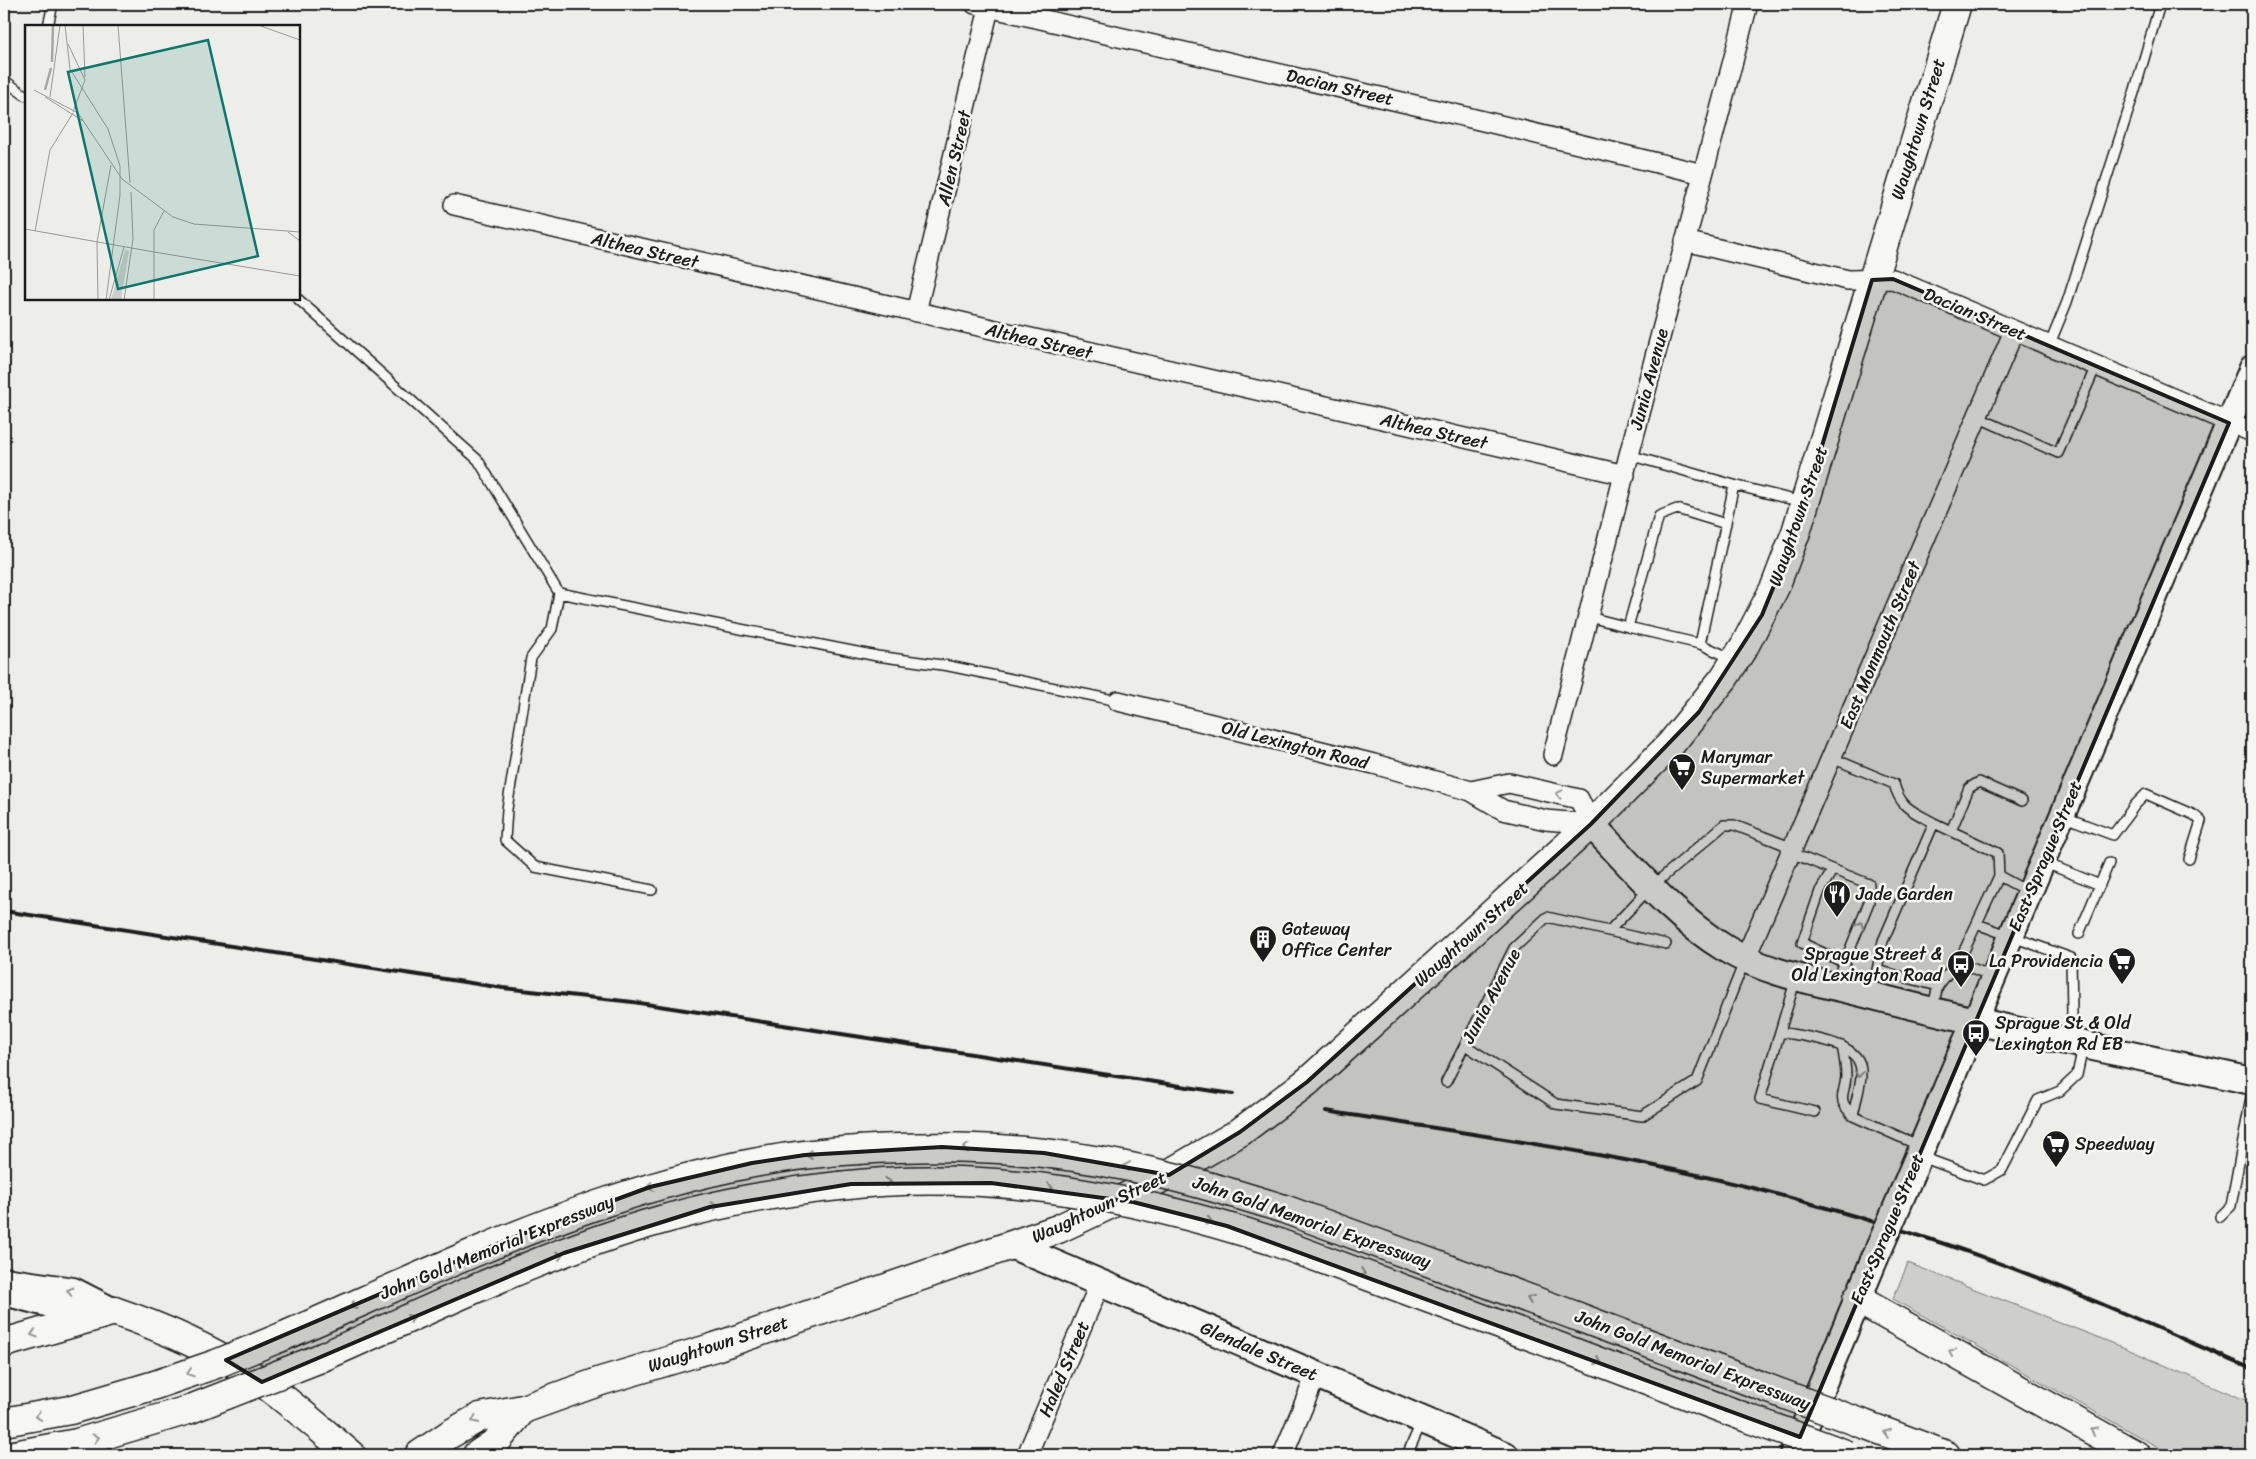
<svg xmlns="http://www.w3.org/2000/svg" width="2256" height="1459" viewBox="0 0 2256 1459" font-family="Sriracha,sans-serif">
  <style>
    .green { fill: #cececb; stroke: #757574 }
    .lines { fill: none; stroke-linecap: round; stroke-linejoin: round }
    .service-casing { stroke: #1c1c1c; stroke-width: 12 }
    .minor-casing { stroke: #1c1c1c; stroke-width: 22 }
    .tertiary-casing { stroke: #1c1c1c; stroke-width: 28 }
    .secondary-casing { stroke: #1c1c1c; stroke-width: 30 }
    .primary-casing { stroke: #1c1c1c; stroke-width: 31 }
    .motorway-casing { stroke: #1c1c1c; stroke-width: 31 }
    .service { stroke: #f6f6f2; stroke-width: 9 }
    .minor { stroke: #f6f6f2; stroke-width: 19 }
    .tertiary { stroke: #f6f6f2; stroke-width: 24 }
    .secondary { stroke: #f6f6f2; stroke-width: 26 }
    .primary { stroke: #f6f6f2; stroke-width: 28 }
    .motorway { stroke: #f6f6f2; stroke-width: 28 }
    .rail { stroke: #1c1c1c; stroke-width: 4 }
    .secondary-bridge-casing { stroke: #1c1c1c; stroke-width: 30; stroke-linecap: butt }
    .primary-bridge-casing { stroke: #1c1c1c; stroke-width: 31; stroke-linecap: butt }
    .motorway-bridge-casing { stroke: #1c1c1c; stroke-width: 31; stroke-linecap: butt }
    .secondary-bridge { stroke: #f6f6f2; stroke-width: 26 }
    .primary-bridge { stroke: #f6f6f2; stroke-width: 28 }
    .motorway-bridge { stroke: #f6f6f2; stroke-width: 28 }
    .oneway { stroke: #949492 }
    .marked { fill: #1c1c1c; fill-opacity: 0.2; stroke: #1c1c1c; stroke-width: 4; stroke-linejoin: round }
    .labels { text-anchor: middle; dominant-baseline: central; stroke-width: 5; stroke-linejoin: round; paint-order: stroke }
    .street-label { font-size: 18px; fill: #1c1c1c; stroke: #f6f6f2 }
    .poi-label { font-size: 18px; fill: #1c1c1c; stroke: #f6f6f2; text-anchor: start }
    .inset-river { fill: none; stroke: #a6a6a3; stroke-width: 2.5 }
    .inset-road { fill: none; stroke: #999997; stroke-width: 1 }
    .view { fill: #0f766e; fill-opacity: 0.15; stroke: #0f766e; stroke-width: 2.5 }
    .inset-edge { fill: none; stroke: #1c1c1c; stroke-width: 2.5 }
  </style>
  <rect width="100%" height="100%" fill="#edede9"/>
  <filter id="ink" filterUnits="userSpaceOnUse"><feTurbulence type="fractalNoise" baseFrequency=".02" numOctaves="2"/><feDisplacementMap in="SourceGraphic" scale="10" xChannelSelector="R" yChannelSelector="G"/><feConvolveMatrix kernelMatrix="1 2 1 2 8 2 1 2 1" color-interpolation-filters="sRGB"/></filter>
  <g filter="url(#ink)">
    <path class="green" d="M 1908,1263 L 2125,1348 L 2252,1403 L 2252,1455 L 2172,1455 L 1893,1299 Z"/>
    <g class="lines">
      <g class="service-casing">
        <path id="service" d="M 48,26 L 53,4
          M 4,80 L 26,96
          M 298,299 L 478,460 L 559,593 L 552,629 L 531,658 L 507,809 L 505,840 L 535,867 L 652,890
          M 2049,346 L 2067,302 L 2134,93 L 2160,4
          M 1977,417 L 2058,453 L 2096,366
          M 1629,455 L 1734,485 L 1700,644 L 1733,659
          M 1734,485 L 1802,502
          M 559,593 L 877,656 L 949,666 L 1118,701
          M 1589,617 L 1628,627 L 1659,516 L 1677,509 L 1726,524
          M 1628,627 L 1700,644
          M 1832,758 L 1894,784 C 1901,809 1913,811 1934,823
          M 2062,816 L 2113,835 L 2135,805 L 2146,794 L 2194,815 L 2201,821 L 2189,859
          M 1951,831 L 1969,788 L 1979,782 L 2022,801
          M 1791,853 L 1869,884 L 1869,902 L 1836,984
          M 2043,862 L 2100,885
          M 1832,871 L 1820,891 L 1802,943 L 1845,963
          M 1977,924 L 2071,958 L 2072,1013 L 2069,1038
          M 1609,931 L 1651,887 L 1724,825 L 1734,825 L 1793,848
          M 2079,934 L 2109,863
          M 1957,962 L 1994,977
          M 1877,970 L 1938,986 L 1932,1010
          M 1796,978 L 1760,1099 L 1815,1112
          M 1938,986 L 1962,955 L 1999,876
          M 1867,992 L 1877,970 L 1883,941 L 1934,823 L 1998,853 L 1999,876 L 2029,892
          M 1780,1032 C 1804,1037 1864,1040 1861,1074 C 1861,1087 1855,1102 1853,1116 L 1920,1146
          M 1465,1045 L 1556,1104 L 1642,1116 L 1697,1081 L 1744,962
          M 1842,1046 C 1844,1056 1846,1066 1846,1077 C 1844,1097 1836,1098 1853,1116
          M 1446,1082 L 1514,948 L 1547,917 L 1666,944
          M 1919,1156 L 1984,1180 L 2002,1170 L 2038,1100 L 2060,1091 L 2077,1075 L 2083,1047
          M 2220,1217 L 2231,1206 L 2252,1092
          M 1407,1455 L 1422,1421"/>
      </g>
      <g class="minor-casing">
        <path id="minor" d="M 975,4 L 1454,114 L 1703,174
          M 454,205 L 1625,475
          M 1685,241 L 1848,280 L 1893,279 L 2252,432
          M 916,312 L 990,4
          M 1118,701 L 1374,764 L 1471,791 L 1503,810 L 1546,820 L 1591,824 L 1579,799 L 1509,783 L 1471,791
          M 1553,755 L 1629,455 L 1748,4
          M 1745,959 L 2014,331
          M 1027,1455 L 1100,1283
          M 1283,1455 L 1316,1375"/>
      </g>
      <g class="tertiary-casing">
        <path id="tertiary" d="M 1975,1021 L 2252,368
          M 4,1280 L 73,1290 L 114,1311
          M 4,1293 L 69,1310 L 100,1311"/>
      </g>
      <g class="secondary-casing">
        <path id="secondary" d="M 1591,824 C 1633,868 1673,917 1726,949 C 1769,975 1821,982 1869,995 C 1996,1028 2124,1053 2252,1081
          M 1894,1214 L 1975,1021
          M 1013,1246 L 1505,1455
          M 1793,1455 L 1874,1260"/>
      </g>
      <g class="primary-casing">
        <path id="primary" d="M 1307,1082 L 1591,824 L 1670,745 L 1724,678 L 1745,645 L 1775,587 L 1796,532 L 1957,4
          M 114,1311 C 164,1328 211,1349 256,1378 C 289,1401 320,1429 351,1455
          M 419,1455 L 450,1434 L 480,1417 L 523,1409 L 601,1381 L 715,1347 L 1058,1229 L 1141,1190 L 1240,1132
          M 477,1455 L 496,1442 L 523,1409"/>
      </g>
      <g class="motorway-casing">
        <path id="motorway" d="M 1857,1299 L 2136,1455
          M 1576,1316 L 1764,1387
          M 284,1336 C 468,1256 654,1161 858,1150
          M 4,1343 L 114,1311
          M 1552,1344 L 1750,1419
          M 318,1359 C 430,1310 543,1253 661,1220 C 720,1203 779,1192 839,1186
          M 4,1422 L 70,1410 L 152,1386
          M 1861,1423 L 1946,1455
          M 14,1455 L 77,1443 L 188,1410"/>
      </g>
      <use href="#service" class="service"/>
      <use href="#minor" class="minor"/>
      <use href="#tertiary" class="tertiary"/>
      <use href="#secondary" class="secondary"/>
      <use href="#primary" class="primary"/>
      <use href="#motorway" class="motorway"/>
      <path class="rail" d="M 4,911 L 503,988 L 633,1002 L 1233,1094
        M 1326,1111 C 1484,1136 1643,1157 1798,1200 C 1863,1218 1929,1237 1993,1261 C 2081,1293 2166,1332 2252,1369"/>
      <g class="secondary-bridge-casing">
        <path id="secondary-bridge" d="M 1874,1260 L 1894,1214"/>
      </g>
      <g class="primary-bridge-casing">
        <path id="primary-bridge" d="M 1240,1132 L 1307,1082"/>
      </g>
      <g class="motorway-bridge-casing">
        <path id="motorway-bridge" d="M 858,1150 C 920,1146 982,1146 1044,1153 C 1126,1162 1206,1184 1284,1209 L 1576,1316
          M 839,1186 C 986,1168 1134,1196 1273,1241 L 1552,1344
          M 152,1386 L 216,1364 L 284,1336
          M 1764,1387 L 1861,1423
          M 188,1410 L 318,1359
          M 1750,1419 L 1848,1455"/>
      </g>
      <use href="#secondary-bridge" class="secondary-bridge"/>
      <use href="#primary-bridge" class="primary-bridge"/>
      <use href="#motorway-bridge" class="motorway-bridge"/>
    </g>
    <defs><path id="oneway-chevron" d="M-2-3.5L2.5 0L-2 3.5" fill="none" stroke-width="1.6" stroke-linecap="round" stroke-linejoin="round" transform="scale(1.25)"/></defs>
    <g class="oneway">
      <use href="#oneway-chevron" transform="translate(1559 794) rotate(-167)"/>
      <use href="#oneway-chevron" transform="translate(1860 925) rotate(-68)"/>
      <use href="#oneway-chevron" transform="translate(1859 1074) rotate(93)"/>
      <use href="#oneway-chevron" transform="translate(966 1148) rotate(-178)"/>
      <use href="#oneway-chevron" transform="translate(809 1155) rotate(173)"/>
      <use href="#oneway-chevron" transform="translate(1127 1166) rotate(-170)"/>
      <use href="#oneway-chevron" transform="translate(888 1182) rotate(-3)"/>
      <use href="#oneway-chevron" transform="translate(650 1187) rotate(164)"/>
      <use href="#oneway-chevron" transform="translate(1050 1188) rotate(9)"/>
      <use href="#oneway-chevron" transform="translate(715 1206) rotate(-13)"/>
      <use href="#oneway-chevron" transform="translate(1209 1221) rotate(15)"/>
      <use href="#oneway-chevron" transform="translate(560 1255) rotate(-21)"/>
      <use href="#oneway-chevron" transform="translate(1362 1273) rotate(21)"/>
      <use href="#oneway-chevron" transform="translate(70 1291) rotate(-164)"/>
      <use href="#oneway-chevron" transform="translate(1530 1299) rotate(-159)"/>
      <use href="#oneway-chevron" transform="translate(353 1306) rotate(157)"/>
      <use href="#oneway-chevron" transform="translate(411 1318) rotate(-24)"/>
      <use href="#oneway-chevron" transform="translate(34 1334) rotate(164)"/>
      <use href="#oneway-chevron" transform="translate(1952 1352) rotate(-151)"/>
      <use href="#oneway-chevron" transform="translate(1598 1361) rotate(21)"/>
      <use href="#oneway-chevron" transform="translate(190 1373) rotate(161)"/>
      <use href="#oneway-chevron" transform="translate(38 1416) rotate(169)"/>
      <use href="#oneway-chevron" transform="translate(475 1420) rotate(155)"/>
      <use href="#oneway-chevron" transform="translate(2094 1431) rotate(-151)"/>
      <use href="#oneway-chevron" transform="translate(1887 1433) rotate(-159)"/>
      <use href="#oneway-chevron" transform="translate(96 1438) rotate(-15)"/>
    </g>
  </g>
  <path class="marked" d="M 1893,279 L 2229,423 L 1800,1437 L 1227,1226 L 1133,1202 L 991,1183 L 851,1184 L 710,1207 L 564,1253 L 262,1382 L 226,1360 L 506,1240 L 650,1187 L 752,1163 L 805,1155 L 942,1147 L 1044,1153 L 1169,1175 L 1240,1132 L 1307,1082 L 1591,824 L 1699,712 L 1762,615 L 1796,532 L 1872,280 Z"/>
  <defs>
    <g id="supermarket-pin" transform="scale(1.4375)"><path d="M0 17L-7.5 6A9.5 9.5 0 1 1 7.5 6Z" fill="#1c1c1c" stroke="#f6f6f2"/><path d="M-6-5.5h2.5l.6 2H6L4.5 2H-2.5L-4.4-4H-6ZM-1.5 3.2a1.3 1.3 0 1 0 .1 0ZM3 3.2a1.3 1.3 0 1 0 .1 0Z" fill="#fff"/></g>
    <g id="restaurant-pin" transform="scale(1.4375)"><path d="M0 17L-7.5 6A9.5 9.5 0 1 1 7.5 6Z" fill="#1c1c1c" stroke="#f6f6f2"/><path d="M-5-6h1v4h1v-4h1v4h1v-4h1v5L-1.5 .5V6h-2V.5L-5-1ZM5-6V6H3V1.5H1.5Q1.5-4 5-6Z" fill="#fff"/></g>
    <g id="building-pin" transform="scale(1.4375)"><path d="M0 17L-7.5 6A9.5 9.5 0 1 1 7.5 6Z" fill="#1c1c1c" stroke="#f6f6f2"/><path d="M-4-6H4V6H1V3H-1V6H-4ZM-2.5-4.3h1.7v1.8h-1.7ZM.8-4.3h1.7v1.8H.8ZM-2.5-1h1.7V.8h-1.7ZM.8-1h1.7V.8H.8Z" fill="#fff"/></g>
    <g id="bus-pin" transform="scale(1.4375)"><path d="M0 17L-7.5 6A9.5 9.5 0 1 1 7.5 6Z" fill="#1c1c1c" stroke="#f6f6f2"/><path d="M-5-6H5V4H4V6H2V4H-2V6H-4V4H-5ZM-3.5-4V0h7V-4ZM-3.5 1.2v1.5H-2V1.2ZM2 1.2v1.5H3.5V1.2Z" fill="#fff"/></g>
  </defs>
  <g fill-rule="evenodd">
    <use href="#supermarket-pin" x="1682" y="767"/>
    <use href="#restaurant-pin" x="1837" y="894"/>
    <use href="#building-pin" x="1263" y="939"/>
    <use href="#supermarket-pin" x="2122" y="961"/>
    <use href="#bus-pin" x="1961" y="964"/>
    <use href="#bus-pin" x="1976" y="1033"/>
    <use href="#supermarket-pin" x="2056" y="1144"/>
  </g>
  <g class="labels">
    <g class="street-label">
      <text transform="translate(1340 87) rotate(13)">Dacian Street</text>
      <text transform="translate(1918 129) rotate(-73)">Waughtown Street</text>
      <text transform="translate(954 158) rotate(-77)">Allen Street</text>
      <text transform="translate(645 250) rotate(13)">Althea Street</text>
      <text transform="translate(1975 314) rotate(23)">Dacian Street</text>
      <text transform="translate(1039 341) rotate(13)">Althea Street</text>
      <text transform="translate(1649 379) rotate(-75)">Junia Avenue</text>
      <text transform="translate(1434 431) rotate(13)">Althea Street</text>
      <text transform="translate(1798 516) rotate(-71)">Waughtown Street</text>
      <text transform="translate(1880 645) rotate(-67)">East Monmouth Street</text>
      <text transform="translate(1295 745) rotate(14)">Old Lexington Road</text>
      <text transform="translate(2045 856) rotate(-67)">East Sprague Street</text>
      <text transform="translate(1471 934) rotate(-42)">Waughtown Street</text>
      <text transform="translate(1491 996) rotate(-62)">Junia Avenue</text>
      <text transform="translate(1099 1207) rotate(-25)">Waughtown Street</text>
      <text transform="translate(1312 1222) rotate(19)">John Gold Memorial Expressway</text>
      <text transform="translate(1887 1229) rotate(-67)">East Sprague Street</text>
      <text transform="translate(497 1247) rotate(-22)">John Gold Memorial Expressway</text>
      <text transform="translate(718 1344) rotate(-18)">Waughtown Street</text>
      <text transform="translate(1259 1351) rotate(23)">Glendale Street</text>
      <text transform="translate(1693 1360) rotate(21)">John Gold Memorial Expressway</text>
      <text transform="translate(1064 1369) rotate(-67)">Haled Street</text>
    </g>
    <g class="poi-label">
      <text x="1701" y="757">Marymar<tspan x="1701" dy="21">Supermarket</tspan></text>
      <text x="1856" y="894">Jade Garden</text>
      <text x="1282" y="929">Gateway<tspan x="1282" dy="21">Office Center</tspan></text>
      <text x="1942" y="954" text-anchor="end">Sprague Street &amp;<tspan x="1942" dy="21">Old Lexington Road</tspan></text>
      <text x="2103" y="961" text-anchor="end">La Providencia</text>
      <text x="1995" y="1023">Sprague St &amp; Old<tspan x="1995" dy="21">Lexington Rd EB</tspan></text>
      <text x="2075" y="1144">Speedway</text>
    </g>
  </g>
  <g transform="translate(25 25)">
    <rect width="275" height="275" fill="#edede9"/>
    <path d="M 100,225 L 104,226 L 96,275 L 86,275 Z" fill="#cececb"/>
    <path class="inset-river" d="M 27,37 L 28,0M 20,65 L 26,43"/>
    <path class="inset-road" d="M 40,0 L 45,44 L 83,104 L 95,141 L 95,170 L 81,275M 58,0 L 60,52M 93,0 L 105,158M 233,0 L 275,15M 43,19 L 60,55M 9,65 L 53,88 L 97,154 L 148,192 L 169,199 L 275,207M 20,72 L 58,96M 25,72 L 35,0M 48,87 L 60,55M 0,204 L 129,227M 10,206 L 25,125 L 48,88M 263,207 L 275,216M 72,217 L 86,140M 72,217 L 73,275M 129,227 L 275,251M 84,275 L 99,222M 99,275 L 108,214 L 106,167M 129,275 L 129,205 L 139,186"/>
    <path class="view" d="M 183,15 L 233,231 L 93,264 L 43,47 Z"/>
    <rect width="275" height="275" class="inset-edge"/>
  </g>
  <rect width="2256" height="1459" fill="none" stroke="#f6f6f2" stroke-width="20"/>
  <rect x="10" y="10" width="2236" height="1439" fill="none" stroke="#1c1c1c" stroke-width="2" filter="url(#ink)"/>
</svg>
